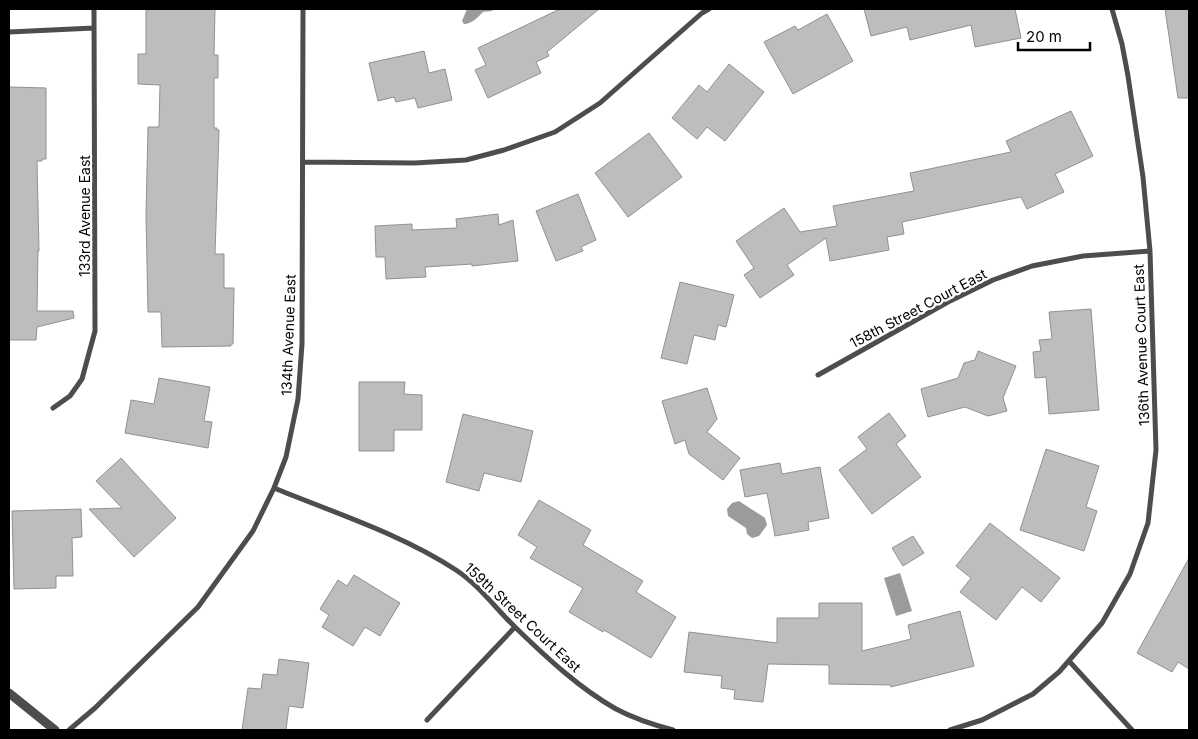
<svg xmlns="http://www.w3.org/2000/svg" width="1198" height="739" viewBox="0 0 1198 739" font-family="Inter,sans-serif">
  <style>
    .water { fill: #9b9b9b }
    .building { fill: #bdbdbd; stroke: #919191 }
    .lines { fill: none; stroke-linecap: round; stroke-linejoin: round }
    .minor { stroke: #4d4d4d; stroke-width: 5 }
    .tertiary { stroke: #4d4d4d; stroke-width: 9 }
    .labels { text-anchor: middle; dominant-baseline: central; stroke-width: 4.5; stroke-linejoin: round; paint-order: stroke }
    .street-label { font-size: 14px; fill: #000; stroke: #fff }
  </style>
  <rect width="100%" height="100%" fill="#fff"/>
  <path class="water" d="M 467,9 L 494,9 L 492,11 L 483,12 C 478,17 472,24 464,24 L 462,21 Z
    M 739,501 L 765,518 L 767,525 L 759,536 L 752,538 L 747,534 L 746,528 L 728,516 L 727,509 L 732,503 Z
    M 900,573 L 912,611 L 896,616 L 884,578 Z"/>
  <path class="building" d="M 146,9 L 215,9 L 214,55 L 218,55 L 218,78 L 214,78 L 214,128 L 217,128 L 217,130 L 219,130 L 215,254 L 224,254 L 224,288 L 234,288 L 233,344 L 231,344 L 231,346 L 162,347 L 161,312 L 148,312 L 146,215 L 148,127 L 159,127 L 160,85 L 138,84 L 138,54 L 146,54 Z
    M 560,9 L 599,9 L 547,52 L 549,56 L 536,62 L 541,73 L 488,98 L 475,70 L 486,65 L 478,48 Z
    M 864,9 L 1015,9 L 1021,38 L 975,47 L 971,25 L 910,40 L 907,27 L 871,36 Z
    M 1165,9 L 1189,9 L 1189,98 L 1178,98 Z
    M 827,14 L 853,61 L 793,94 L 764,42 L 795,26 L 798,30 Z
    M 424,51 L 429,73 L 445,69 L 452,100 L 418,108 L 415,98 L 396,102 L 394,97 L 378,101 L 369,63 Z
    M 729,64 L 764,92 L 725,141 L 707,127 L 697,139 L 672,118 L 699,85 L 707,92 Z
    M 9,87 L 46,88 L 46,159 L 42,159 L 42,161 L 37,161 L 39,251 L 38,251 L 37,311 L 73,311 L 74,318 L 37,327 L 36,340 L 9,340 Z
    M 1071,111 L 1093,156 L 1055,174 L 1064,192 L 1027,209 L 1021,197 L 902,222 L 904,234 L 887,237 L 889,250 L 830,261 L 826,238 L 787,265 L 794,275 L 760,298 L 744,275 L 754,268 L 736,241 L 784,208 L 800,232 L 837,226 L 833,206 L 914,191 L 910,173 L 1011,152 L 1006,141 Z
    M 649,133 L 682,177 L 628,217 L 595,173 Z
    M 578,194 L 596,240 L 581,247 L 583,251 L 556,261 L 536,211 Z
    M 498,214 L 499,225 L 513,220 L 518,261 L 472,266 L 472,264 L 425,267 L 426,277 L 386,279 L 385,257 L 376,257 L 375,226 L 412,224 L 412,230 L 457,228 L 456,219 Z
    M 680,282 L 734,295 L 726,327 L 718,325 L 715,340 L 694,335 L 687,364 L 661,358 Z
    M 1091,309 L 1099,410 L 1049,414 L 1046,377 L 1035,378 L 1033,352 L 1041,351 L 1039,340 L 1052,339 L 1049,312 Z
    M 978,351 L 1016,366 L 1003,398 L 1007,411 L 988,416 L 965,407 L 928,417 L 921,389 L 958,378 L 964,363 L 975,360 Z
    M 159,378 L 210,387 L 204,421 L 212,422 L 208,448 L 125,433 L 131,400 L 154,404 Z
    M 359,382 L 405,382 L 404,394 L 422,395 L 422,430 L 394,430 L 394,451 L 359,451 Z
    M 707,388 L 717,419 L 707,432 L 740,458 L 723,480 L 689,454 L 685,440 L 675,444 L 662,401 Z
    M 889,413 L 906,436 L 896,444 L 921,477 L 872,514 L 839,470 L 867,449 L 858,437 Z
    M 463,414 L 533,431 L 521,482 L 484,473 L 479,491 L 446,482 Z
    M 1046,449 L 1099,466 L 1086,507 L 1097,511 L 1084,551 L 1020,530 Z
    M 121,458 L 176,518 L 134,557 L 89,509 L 122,508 L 96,481 Z
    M 780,463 L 782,474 L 820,467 L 829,518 L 808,522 L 809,530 L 775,536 L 767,493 L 745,497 L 740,470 Z
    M 539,500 L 591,530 L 583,545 L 643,581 L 636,592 L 676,617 L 651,658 L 604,630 L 603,632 L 569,612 L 583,588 L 530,558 L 537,547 L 518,535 Z
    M 81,509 L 82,537 L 72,538 L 73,576 L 56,576 L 56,588 L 14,589 L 12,511 Z
    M 990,523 L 1060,578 L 1041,602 L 1022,587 L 996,620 L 960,592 L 971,578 L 956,566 Z
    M 913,536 L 924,553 L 903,566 L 892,548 Z
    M 1189,558 L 1189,669 L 1178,662 L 1172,672 L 1137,653 Z
    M 354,575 L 400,603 L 380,636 L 365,627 L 353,646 L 322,627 L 329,615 L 320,609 L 338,580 L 347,586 Z
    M 819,603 L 862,603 L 862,651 L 911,639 L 908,625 L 960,611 L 974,666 L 891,687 L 890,685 L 829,684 L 829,665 L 768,664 L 763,702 L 734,699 L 735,690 L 721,688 L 722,676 L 684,672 L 689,632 L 777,643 L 777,618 L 819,618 Z
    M 279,659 L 309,663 L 303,708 L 289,706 L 286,730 L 242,730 L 248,688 L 261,689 L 263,674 L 277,675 Z"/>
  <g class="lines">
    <path class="minor" d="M 9,32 L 94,28
      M 303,162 L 415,163 L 466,160 L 504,150 L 555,132 L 600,103 L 702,13 L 709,9
      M 818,375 L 948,302 L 993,280 L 1032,266 L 1083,256 L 1150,251
      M 53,408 L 70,396 L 82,379 L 95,331 L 94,9
      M 274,488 C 335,513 401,534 456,570 C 480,586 496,609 516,628 C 546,657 579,688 616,709 C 633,718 654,725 673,730
      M 1069,661 L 1132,730
      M 427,720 L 515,627
      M 69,730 L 95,708 L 198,607 L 253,531 L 274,488 L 286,457 L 298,399 L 302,344 L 303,9
      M 950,730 L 982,720 L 1033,694 L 1059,672 L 1102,623 L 1130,574 L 1148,523 L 1156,450 L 1150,251 L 1143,177 L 1128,76 L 1122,44 L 1112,9"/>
    <path class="tertiary" d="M 9,693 L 55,730"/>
  </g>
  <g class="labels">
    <g class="street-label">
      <text transform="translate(84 216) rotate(-90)">133rd Avenue East</text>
      <text transform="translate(918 308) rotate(-28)">158th Street Court East</text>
      <text transform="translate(288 335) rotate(-88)">134th Avenue East</text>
      <text transform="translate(1141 345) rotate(-92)">136th Avenue Court East</text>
      <text transform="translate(523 617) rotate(43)">159th Street Court East</text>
    </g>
  </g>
  <rect width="1198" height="739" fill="none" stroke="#000000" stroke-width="20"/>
  <path d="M1018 42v8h72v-8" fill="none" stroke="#000000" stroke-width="2.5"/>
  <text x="1026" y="42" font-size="15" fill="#000000" stroke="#ffffff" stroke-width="4" paint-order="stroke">20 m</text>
</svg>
